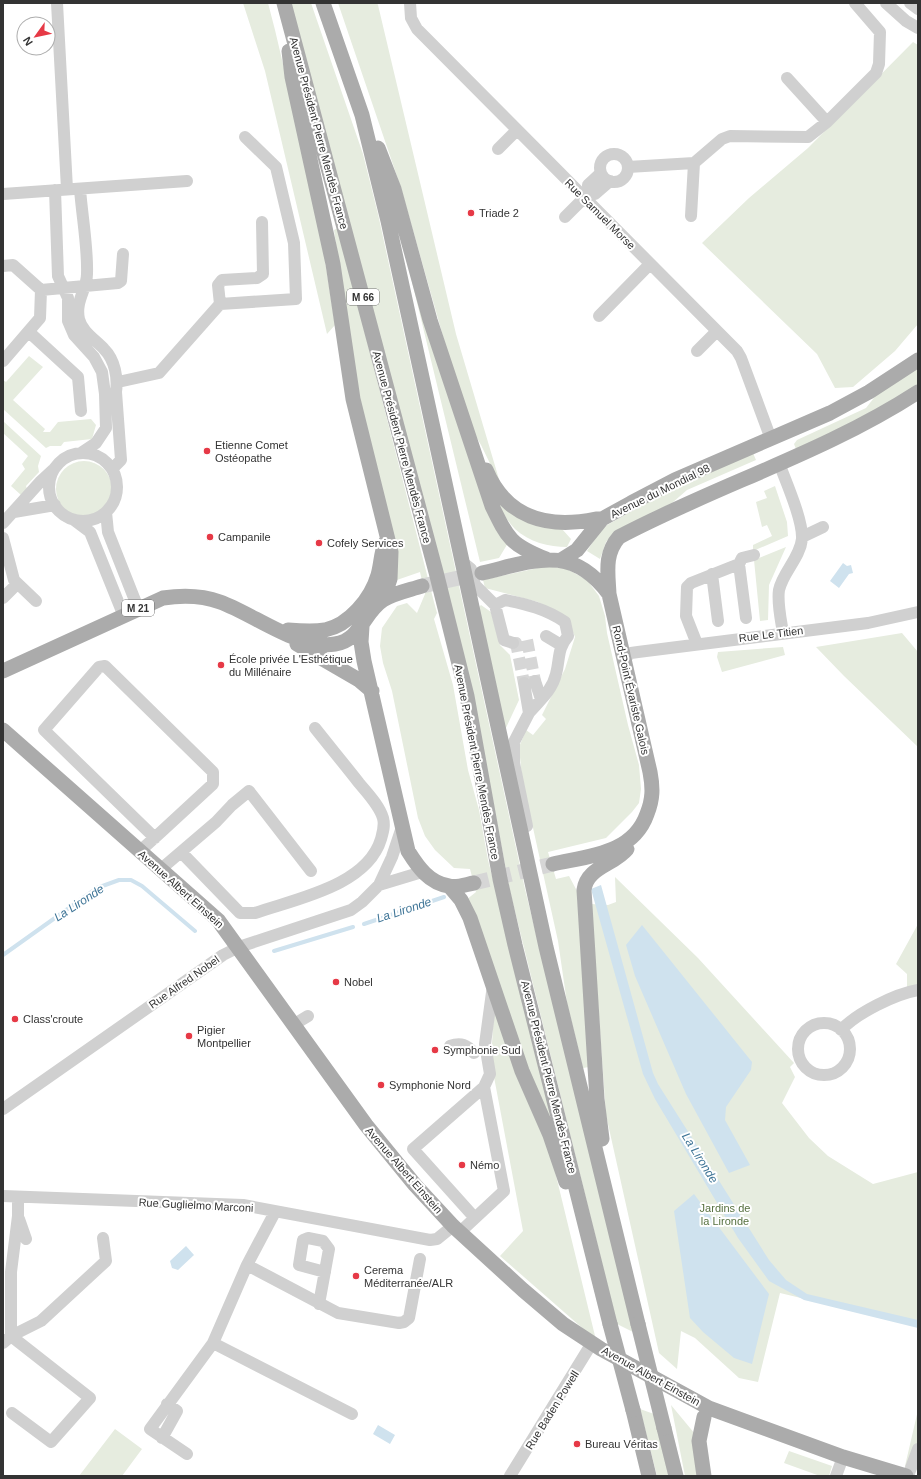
<svg xmlns="http://www.w3.org/2000/svg" width="921" height="1479" viewBox="0 0 921 1479" font-family="Arial,sans-serif">
  <style>
    .green { fill: #e6ecdf }
    .water { fill: #cfe2ee }
    .lines { fill: none; stroke-linecap: round; stroke-linejoin: round }
    .stream { stroke: #cfe2ee; stroke-width: 4 }
    .minor-tunnel { stroke: #d6d6d6; stroke-width: 12; stroke-dasharray: 12 6; stroke-linecap: butt }
    .major-tunnel { stroke: #d6d6d6; stroke-width: 15; stroke-dasharray: 15 8; stroke-linecap: butt }
    .minor { stroke: #d0d0d0; stroke-width: 12 }
    .major { stroke: #ababab; stroke-width: 15 }
    .major-bridge { stroke: #ababab; stroke-width: 15 }
    .poi-dot { fill: #e63946; stroke: #fff; stroke-width: 1.5 }
    .labels { text-anchor: middle; dominant-baseline: central; stroke-width: 4; stroke-linejoin: round; paint-order: stroke }
    .shield { fill: #fff; stroke: #707070; stroke-width: 1 }
    .shield-label { font-size: 10px; font-weight: bold; fill: #333 }
    .street-label { font-size: 11px; fill: #333; stroke: #fff }
    .poi-label { font-size: 11px; fill: #333; stroke: #fff; text-anchor: start }
    .park-label { font-size: 11px; fill: #56703f; stroke: #fff }
    .water-label { font-size: 12px; font-style: italic; fill: #3f7597; stroke: #fff }
  </style>
  <rect width="100%" height="100%" fill="#fff"/>
  <path class="green" d="M 243,3 L 268,3 L 275,30 L 317,209 L 335,325 L 327,334 L 265,71 Z
    M 291,3 L 311,3 L 363,154 L 378,214 L 525,889 L 633,1332 L 617,1324 L 510,891 L 483,748 Z
    M 338,3 L 377,3 L 378,5 L 456,334 L 501,486 L 481,445 L 467,421 L 401,188 Z
    M 913,42 L 918,45 L 918,324 L 895,351 L 853,387 L 835,388 L 817,354 L 702,243 L 749,198 L 808,148 Z
    M 396,216 L 508,543 L 499,558 L 480,562 Z
    M 338,228 L 434,602 L 437,613 L 434,619 L 453,685 L 468,770 L 479,810 L 488,860 L 552,1116 L 549,1117 L 530,1074 L 466,900 L 476,892 L 470,869 L 454,868 L 435,850 L 425,836 L 418,818 L 392,691 L 383,663 L 380,646 L 382,628 L 397,606 L 407,603 L 417,613 L 425,594 L 420,572 L 394,581 C 371,464 350,348 334,230 Z
    M 29,356 L 43,367 L 13,400 L 45,429 L 43,432 L 50,432 L 58,422 L 91,419 L 96,425 L 92,439 L 64,442 L 61,446 L 50,446 L 46,448 L 3,409 L 3,380 L 6,382 Z
    M 918,368 L 918,386 L 885,407 L 796,449 L 794,444 L 797,440 L 866,408 L 877,394 Z
    M 3,421 L 41,456 L 38,466 L 39,472 L 26,486 L 27,489 L 21,495 L 11,486 L 25,469 L 22,464 L 28,456 L 3,433 Z
    M 753,453 L 756,460 L 687,490 L 672,503 L 616,531 L 606,542 L 600,559 L 587,551 L 602,528 L 656,497 Z
    M56 489a28 28 0 1 1 56 0a28 28 0 1 1-56 0Z
    M 775,486 L 787,522 L 788,536 L 753,551 L 753,545 L 772,536 L 767,525 L 762,527 L 756,502 L 767,498 L 764,491 Z
    M 494,498 L 562,529 L 571,539 L 567,547 C 549,547 529,542 515,529 C 507,521 500,508 494,498 Z
    M 786,547 L 769,585 L 768,620 L 760,621 L 754,560 Z
    M 547,566 L 567,569 L 587,580 L 599,596 L 605,616 L 607,633 L 628,725 L 639,765 L 641,789 L 639,803 L 632,812 L 606,838 L 548,852 L 556,879 L 569,876 L 577,891 L 589,1067 L 583,1068 L 567,1003 L 558,941 L 522,778 L 519,747 L 526,730 L 533,735 L 546,719 L 542,715 L 565,669 L 575,637 L 567,618 L 538,602 L 485,588 L 483,580 Z
    M 481,605 L 491,612 L 500,645 L 510,655 L 519,700 L 505,730 L 479,607 Z
    M 902,633 L 918,652 L 918,747 L 844,676 L 816,647 Z
    M 783,647 L 785,655 L 722,672 L 717,657 L 718,652 Z
    M 615,877 L 698,958 L 794,1063 L 790,1067 L 795,1077 L 782,1103 L 809,1138 L 828,1156 L 873,1184 L 918,1172 L 918,1326 L 780,1293 L 758,1382 L 739,1378 L 695,1338 L 681,1331 L 677,1369 L 659,1353 L 606,1115 L 591,904 L 608,905 L 616,902 Z
    M 918,924 L 918,984 L 907,988 L 907,974 L 896,964 Z
    M 494,1010 L 551,1155 L 596,1340 L 500,1256 L 523,1231 L 491,1061 Z
    M 671,1405 L 695,1434 L 698,1476 L 685,1476 Z
    M 640,1409 L 654,1414 L 670,1476 L 657,1476 Z
    M 918,1410 L 918,1470 L 905,1466 Z
    M 115,1429 L 142,1449 L 122,1476 L 79,1476 Z
    M 789,1451 L 832,1466 L 829,1476 L 820,1476 L 784,1463 Z"/>
  <path class="water" d="M 843,563 L 847,566 L 851,565 L 853,573 L 849,574 L 839,588 L 830,581 Z
    M 601,885 L 653,1073 L 658,1084 L 769,1260 L 786,1280 L 807,1294 L 918,1320 L 918,1328 L 804,1300 L 769,1281 L 738,1238 L 655,1099 L 643,1074 L 591,889 Z
    M 642,925 L 752,1062 L 751,1070 L 726,1107 L 725,1120 L 750,1165 L 729,1173 L 686,1094 L 635,976 L 626,945 Z
    M 694,1194 L 769,1294 L 752,1364 L 734,1358 L 703,1332 L 690,1318 L 674,1211 Z
    M 186,1246 L 194,1255 L 178,1270 L 172,1268 L 170,1261 Z
    M 378,1425 L 395,1435 L 390,1444 L 373,1434 Z"/>
  <g class="lines">
    <path class="stream" d="M 364,924 L 444,897
      M 274,951 L 353,927
      M 3,955 L 97,888 L 119,880 L 131,880 L 142,886 L 195,931"/>
    <path class="minor-tunnel" d="M 527,640 L 535,681
      M 513,643 L 516,643 L 524,683"/>
    <path class="major-tunnel" d="M 422,586 L 477,574
      M 474,883 L 553,864"/>
    <path class="minor" d="M 57,3 L 67,189
      M 410,3 L 411,18 L 417,29 L 737,351 L 741,358 L 771,439
      M 886,3 L 906,21 L 918,28
      M 910,3 L 918,9
      M 827,122 L 876,73 L 879,64 L 880,32 L 855,3
      M 498,149 L 517,130
      M600 168a14 14 0 1 1 28 0a14 14 0 1 1-28 0Z
      M 628,167 L 694,163 L 722,139 L 730,136 L 808,137 L 827,122 L 787,78
      M 80,189 C 82,216 88,248 87,274 C 87,289 75,301 79,319 C 82,332 96,340 104,349 C 115,360 118,378 116,392 L 121,460 L 112,469
      M 55,190 L 58,276 L 68,298 L 68,321 L 74,335 L 94,357 L 102,372 L 105,394 L 106,428 L 96,443 L 81,453
      M 589,193 L 595,194 L 610,181
      M 589,193 L 588,185 L 601,173
      M 3,194 L 187,181
      M 691,216 L 694,163
      M 565,217 L 589,193
      M 3,266 L 13,265 L 41,290 L 40,318 L 3,361
      M 41,290 L 118,283 L 121,281 L 123,254
      M 220,304 L 218,285 L 222,280 L 257,278 L 263,274 L 262,222
      M 599,316 L 650,264
      M 29,332 L 78,377 L 81,411
      M 697,351 L 717,331
      M 118,382 L 159,373 L 220,304 L 296,299 L 294,243 L 276,167 L 245,137
      M49 487a34 34 0 1 1 68 0a34 34 0 1 1-68 0Z
      M 779,463 C 786,482 803,520 802,539 C 800,558 783,572 779,590 C 777,603 781,620 783,633
      M 14,512 L 55,505
      M 106,512 L 108,532 L 138,608
      M 74,520 L 90,532 L 123,614
      M 3,523 L 40,482 L 53,470
      M 802,537 L 823,527
      M 3,538 L 14,580 L 36,601
      M 739,564 L 742,558 L 754,555
      M 466,565 L 471,569 L 475,585 L 495,605 L 504,640 L 513,643
      M 712,574 L 718,621
      M 3,598 L 17,584
      M 495,605 L 505,600 C 526,604 546,609 565,622 L 568,636 C 557,649 560,659 556,674 C 552,691 539,701 529,713
      M 546,636 L 561,645
      M 697,644 L 686,616 L 687,587 L 691,583 L 739,564 L 746,618
      M 624,658 L 631,653 L 638,652 L 868,623 L 918,612
      M 535,681 L 541,699
      M 524,683 L 529,713 L 514,742 L 514,763 L 527,826
      M 140,851 L 161,832 L 213,784 L 213,772 L 105,666 L 99,667 L 44,730 L 155,838
      M 181,852 L 240,913 L 255,913 C 295,899 367,886 381,839 C 383,832 385,826 383,818 C 379,805 368,794 359,783 C 345,765 330,747 315,728
      M 161,869 L 216,822 L 232,805 L 249,791 L 311,871
      M 379,885 L 422,872
      M798 1049a26 26 0 1 1 52 0a26 26 0 1 1-52 0Z
      M 293,1025 L 308,1016
      M 841,1030 C 857,1013 895,994 918,990
      M 450,1046 C 461,1042 467,1045 474,1053
      M 3,1109 L 223,955 L 239,947 L 351,910 L 362,902 L 379,885 L 392,857 L 402,827
      M 3,1196 L 243,1205 L 430,1240 L 437,1239 L 453,1226
      M 18,1197 L 18,1216 L 11,1272 L 11,1336 L 41,1321 L 106,1261 L 103,1238
      M 474,1217 L 413,1149 L 484,1087 L 490,1074 L 485,1044 L 493,985
      M 19,1219 L 26,1239
      M 460,1232 L 504,1191 L 484,1087
      M 247,1265 L 338,1313 L 399,1323 L 404,1322 L 409,1318 L 420,1259
      M 319,1304 L 329,1249 L 323,1241 L 308,1238 L 303,1240 L 299,1265 L 325,1272
      M 3,1343 L 11,1336 L 90,1398 L 51,1442 L 12,1413
      M 213,1343 L 352,1414
      M 162,1438 L 177,1411 L 167,1404
      M 187,1454 L 150,1429 L 213,1343 L 247,1265 L 275,1212
      M 510,1476 L 592,1343
      M 836,1476 L 843,1457
      M 908,1476 L 918,1449"/>
    <path class="major" d="M 284,3 L 436,572 L 467,696 L 500,879 L 515,945 L 610,1324
      M 323,3 L 362,115 L 388,221 L 546,947 L 638,1324
      M 289,51 L 292,77 L 333,264 L 353,399 L 391,552 L 390,579 L 383,600
      M 378,148 L 394,189 L 430,320 L 492,506 C 508,539 511,545 546,559
      M 486,470 C 506,518 548,529 596,519 L 602,519
      M 561,560 L 577,550 L 602,519 L 631,503 L 675,480 L 830,413 L 869,392 L 918,360
      M 482,573 C 534,561 571,543 609,594 L 650,772 C 653,788 653,799 647,814 C 633,854 589,856 553,864
      M 609,594 C 608,573 604,554 619,537 C 717,485 824,453 918,392
      M 362,626 L 361,642 L 364,661 L 408,851 C 418,867 429,883 449,886 C 457,888 467,884 474,883
      M 288,630 C 300,631 313,632 325,630 C 349,625 371,599 378,575 C 381,565 381,553 385,543
      M 297,644 L 359,680 L 372,691
      M 3,671 L 163,598 C 183,595 201,595 220,602 C 254,614 298,650 335,644 C 361,640 363,613 383,600 C 394,593 410,590 422,586
      M 3,730 L 218,920 L 366,1125 L 415,1185 L 453,1226 L 523,1290 L 563,1324 L 601,1349 L 709,1408 L 843,1457 L 906,1476
      M 450,887 L 461,900 L 470,918 L 522,1071 L 550,1135 L 566,1182
      M 602,1139 L 597,1099 L 584,890 C 587,867 614,865 627,849
      M 633,1410 L 649,1476
      M 664,1428 L 676,1476
      M 704,1476 L 699,1441 L 704,1417"/>
    <path class="major-bridge" d="M 610,1324 L 633,1410
      M 638,1324 L 664,1428"/>
  </g>
  <g class="poi-dot">
    <circle cx="471" cy="213" r="4"/>
    <circle cx="207" cy="451" r="4"/>
    <circle cx="210" cy="537" r="4"/>
    <circle cx="319" cy="543" r="4"/>
    <circle cx="221" cy="665" r="4"/>
    <circle cx="336" cy="982" r="4"/>
    <circle cx="15" cy="1019" r="4"/>
    <circle cx="189" cy="1036" r="4"/>
    <circle cx="435" cy="1050" r="4"/>
    <circle cx="381" cy="1085" r="4"/>
    <circle cx="462" cy="1165" r="4"/>
    <circle cx="356" cy="1276" r="4"/>
    <circle cx="577" cy="1444" r="4"/>
  </g>
  <g class="labels">
    <g class="shield">
      <rect x="347" y="289" width="32" height="16" rx="3"/>
      <rect x="122" y="600" width="32" height="16" rx="3"/>
    </g>
    <g class="shield-label">
      <text x="363" y="297">M 66</text>
      <text x="138" y="608">M 21</text>
    </g>
    <g class="street-label">
      <text transform="translate(319 133) rotate(75)">Avenue Président Pierre Mendès France</text>
      <text transform="translate(600 214) rotate(45)">Rue Samuel Morse</text>
      <text transform="translate(402 447) rotate(75)">Avenue Président Pierre Mendès France</text>
      <text transform="translate(660 491) rotate(-26)">Avenue du Mondial 98</text>
      <text transform="translate(771 634) rotate(-7)">Rue Le Titien</text>
      <text transform="translate(631 690) rotate(77)">Rond-Point Évariste Galois</text>
      <text transform="translate(477 762) rotate(79)">Avenue Président Pierre Mendès France</text>
      <text transform="translate(181 889) rotate(42)">Avenue Albert Einstein</text>
      <text transform="translate(184 982) rotate(-35)">Rue Alfred Nobel</text>
      <text transform="translate(549 1077) rotate(76)">Avenue Président Pierre Mendès France</text>
      <text transform="translate(404 1170) rotate(49)">Avenue Albert Einstein</text>
      <text transform="translate(196 1205) rotate(3)">Rue Guglielmo Marconi</text>
      <text transform="translate(651 1376) rotate(29)">Avenue Albert Einstein</text>
      <text transform="translate(552 1410) rotate(-58)">Rue Baden Powell</text>
    </g>
    <g class="poi-label">
      <text x="479" y="213">Triade 2</text>
      <text x="215" y="445">Etienne Comet<tspan x="215" dy="13">Ostéopathe</tspan></text>
      <text x="218" y="537">Campanile</text>
      <text x="327" y="543">Cofely Services</text>
      <text x="229" y="659">École privée L'Esthétique<tspan x="229" dy="13">du Millénaire</tspan></text>
      <text x="344" y="982">Nobel</text>
      <text x="23" y="1019">Class'croute</text>
      <text x="197" y="1030">Pigier<tspan x="197" dy="13">Montpellier</tspan></text>
      <text x="443" y="1050">Symphonie Sud</text>
      <text x="389" y="1085">Symphonie Nord</text>
      <text x="470" y="1165">Némo</text>
      <text x="364" y="1270">Cerema<tspan x="364" dy="13">Méditerranée/ALR</tspan></text>
      <text x="585" y="1444">Bureau Véritas</text>
    </g>
    <g class="park-label">
      <text x="725" y="1208">Jardins de<tspan x="725" dy="13">la Lironde</tspan></text>
    </g>
    <g class="water-label">
      <text transform="translate(79 903) rotate(-33)">La Lironde</text>
      <text transform="translate(404 910) rotate(-18)">La Lironde</text>
      <text transform="translate(700 1158) rotate(58)">La Lironde</text>
    </g>
  </g>
  <rect width="921" height="1479" fill="none" stroke="#333333" stroke-width="8"/>
  <g transform="translate(36 36) rotate(237)"><circle r="19" fill="#ffffff" stroke="#adadad"/>
  <path d="M0-3L7 15L0 10L-7 15Z" fill="#e63946"/>
  <text y="-6" font-size="11" font-weight="bold" text-anchor="middle" fill="#333333">N</text>
  </g>
</svg>
